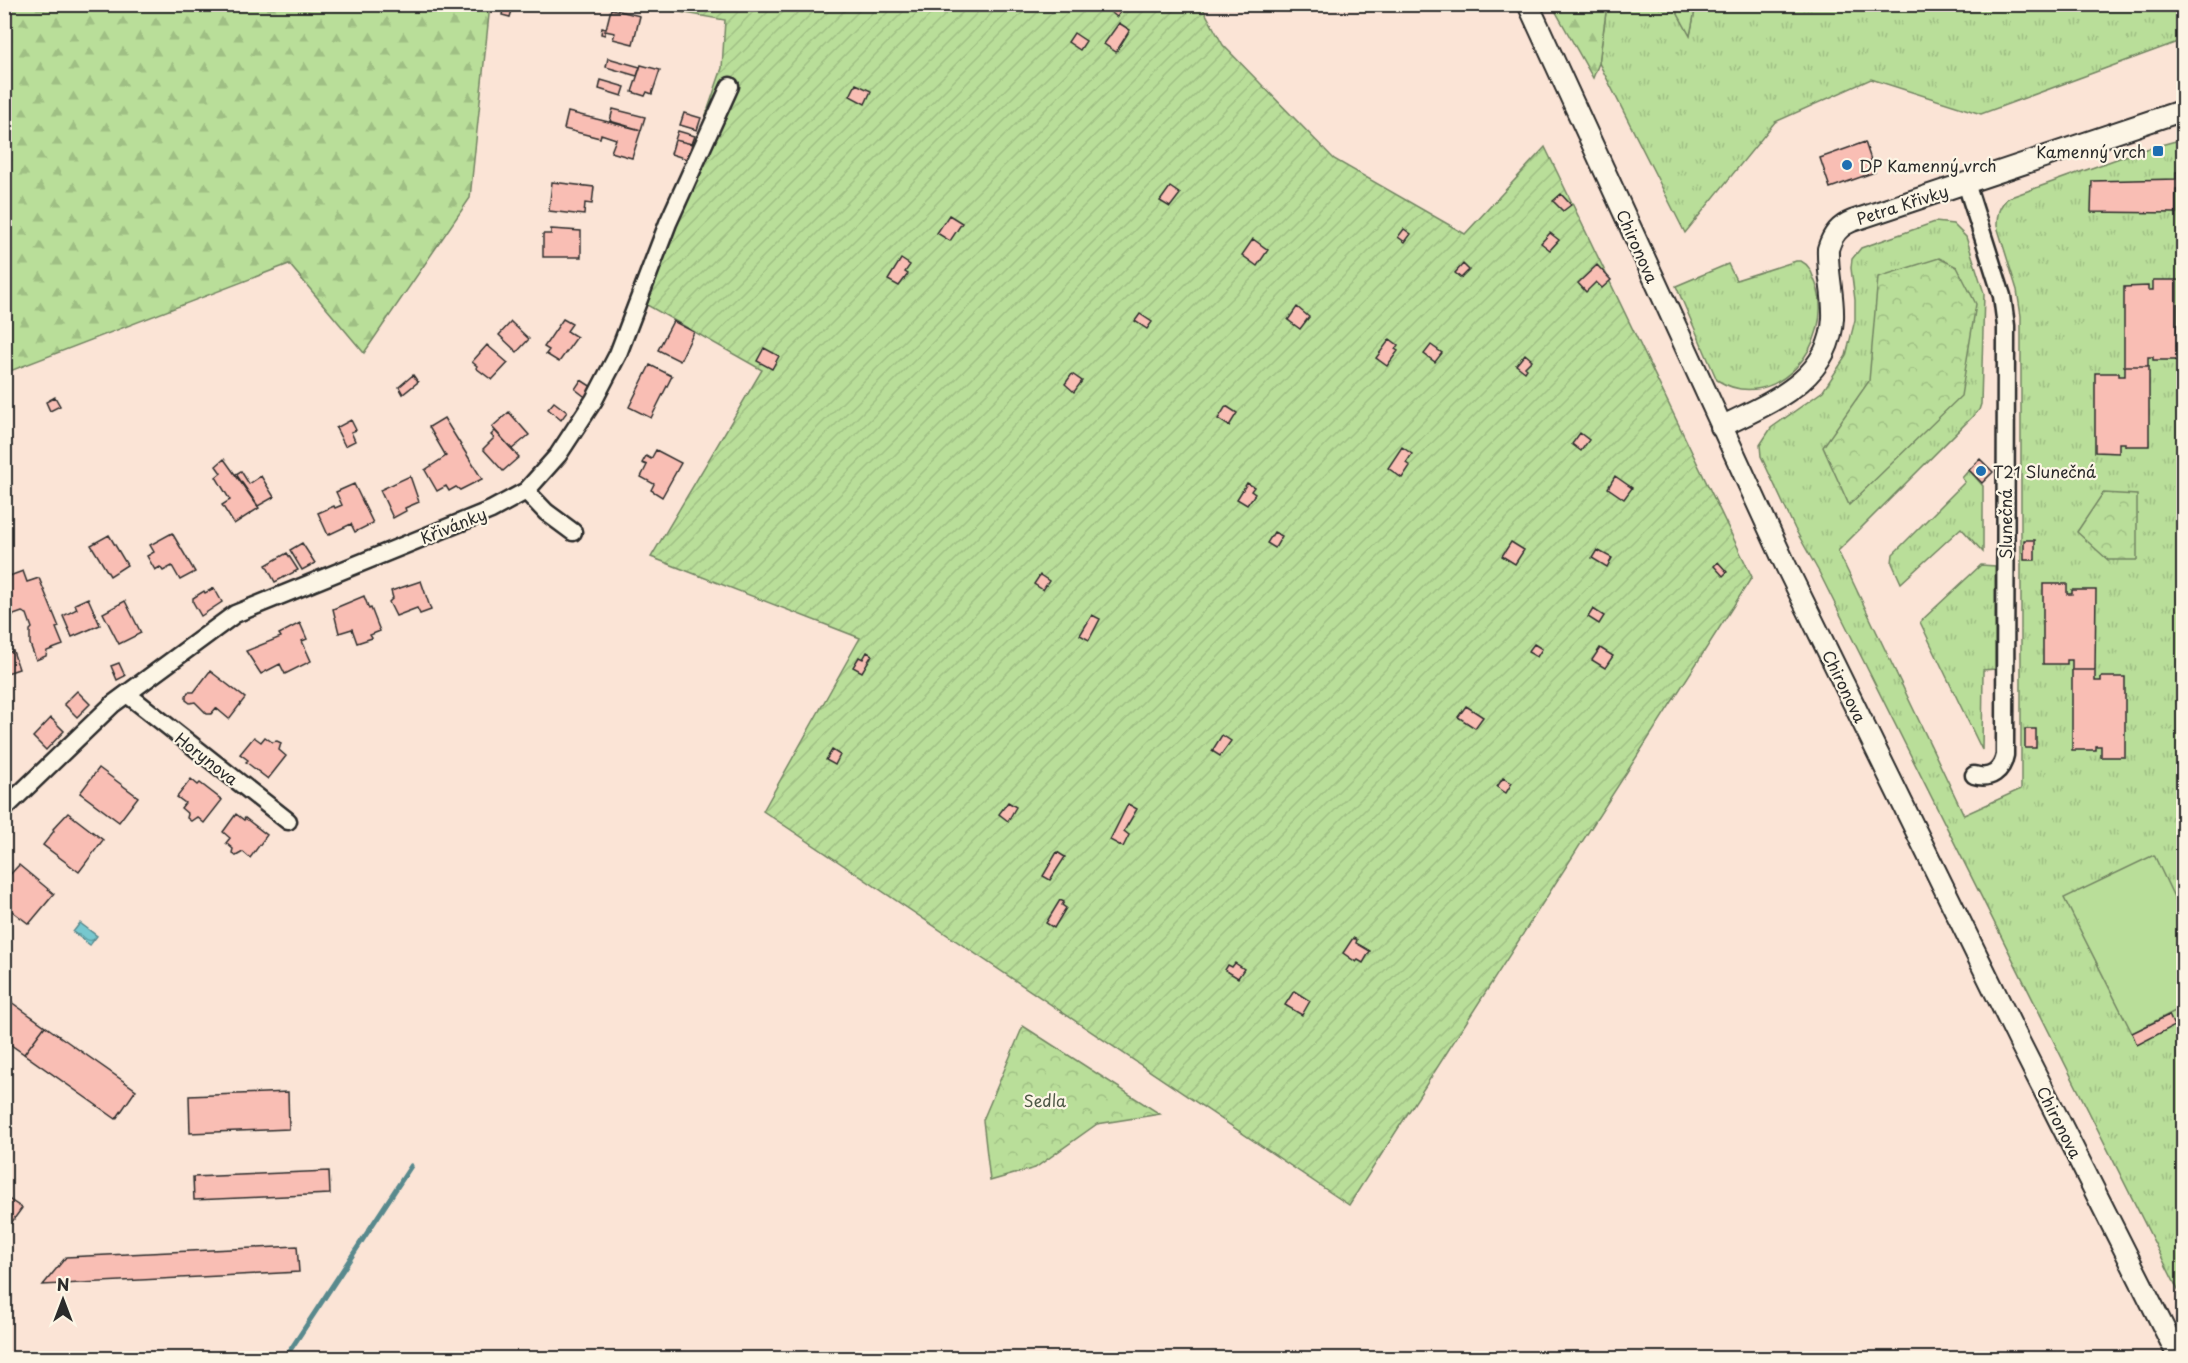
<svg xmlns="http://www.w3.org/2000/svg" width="2188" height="1363" viewBox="0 0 2188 1363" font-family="'Playpen Sans',sans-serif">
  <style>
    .grass { fill: url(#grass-tufts); stroke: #728462; stroke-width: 1.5 }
    .forest { fill: url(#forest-firs); stroke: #728462; stroke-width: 1.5 }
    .park { fill: url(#park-crowns); stroke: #728462; stroke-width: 1.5 }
    .garden { fill: url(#garden-furrows); stroke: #728462; stroke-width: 1.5 }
    .pitch { fill: #b9de99; stroke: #728462; stroke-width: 1.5 }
    .water { fill: url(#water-waves); stroke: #59898d; stroke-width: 1.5 }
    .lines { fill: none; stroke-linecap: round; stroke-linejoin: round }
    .stream { stroke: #59898d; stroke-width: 5 }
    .building { fill: #f9beb4; stroke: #2b2b2b; stroke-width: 1.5 }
    .minor-casing { stroke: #2b2b2b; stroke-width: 21 }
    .tertiary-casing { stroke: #2b2b2b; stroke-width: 24 }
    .minor { stroke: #fcf5e5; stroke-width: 16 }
    .tertiary { stroke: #fcf5e5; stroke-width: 20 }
    .poi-dot { fill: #1f6fb2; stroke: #fcf5e5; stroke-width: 2 }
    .labels { text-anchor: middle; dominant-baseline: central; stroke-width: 4.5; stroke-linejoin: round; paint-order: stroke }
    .poi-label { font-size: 16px; fill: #2b2b2b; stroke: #fcf5e5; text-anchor: start }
    .street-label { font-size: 16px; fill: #2b2b2b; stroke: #fcf5e5 }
    .park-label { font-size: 16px; fill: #4e5846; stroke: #fcf5e5 }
  </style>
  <defs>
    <pattern id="grass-tufts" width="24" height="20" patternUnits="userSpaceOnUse" patternTransform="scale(1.5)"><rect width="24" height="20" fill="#b9de99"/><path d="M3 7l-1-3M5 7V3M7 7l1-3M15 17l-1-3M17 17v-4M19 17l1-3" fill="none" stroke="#9fbf84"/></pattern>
    <pattern id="forest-firs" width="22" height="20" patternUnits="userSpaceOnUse" patternTransform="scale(1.5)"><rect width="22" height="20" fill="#b9de99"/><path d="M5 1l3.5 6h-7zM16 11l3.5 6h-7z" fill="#9fbf84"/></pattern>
    <pattern id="park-crowns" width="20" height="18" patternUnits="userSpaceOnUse" patternTransform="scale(1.5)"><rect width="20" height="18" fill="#b9de99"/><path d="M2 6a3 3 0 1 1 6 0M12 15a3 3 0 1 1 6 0" fill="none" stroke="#9fbf84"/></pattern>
    <pattern id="garden-furrows" width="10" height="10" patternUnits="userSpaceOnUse" patternTransform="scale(1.5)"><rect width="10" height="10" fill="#b9de99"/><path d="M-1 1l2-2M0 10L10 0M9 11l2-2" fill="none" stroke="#9fbf84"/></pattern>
    <pattern id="water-waves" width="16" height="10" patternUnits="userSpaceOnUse" patternTransform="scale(1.5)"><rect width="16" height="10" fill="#77c8cf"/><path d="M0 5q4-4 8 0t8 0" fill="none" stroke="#62a3a8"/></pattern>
  </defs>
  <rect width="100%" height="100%" fill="#fbe4d6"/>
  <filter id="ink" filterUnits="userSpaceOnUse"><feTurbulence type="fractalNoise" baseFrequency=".0167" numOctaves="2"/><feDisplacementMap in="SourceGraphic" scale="12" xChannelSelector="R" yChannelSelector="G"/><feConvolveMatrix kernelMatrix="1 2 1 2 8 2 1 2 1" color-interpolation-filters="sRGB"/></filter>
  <g filter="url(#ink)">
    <path class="grass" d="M 1607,5 L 1673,5 L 1690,35 L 1696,5 L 2183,5 L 2183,40 L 1981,114 L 1871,79 L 1775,122 L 1685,233 L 1599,63 Z
      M 2183,139 L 2183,1300 L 1819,572 L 1795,529 L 1761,456 L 1760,445 L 1771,428 L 1823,391 L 1846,356 L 1855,320 L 1855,300 L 1851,268 L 1852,259 L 1861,248 L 1935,222 L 1953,224 L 1966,237 L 1984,293 L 1981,404 L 1979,410 L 1838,551 L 1964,815 L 2021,789 L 2021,316 L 2017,290 L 1997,226 C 1997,214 1999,206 2008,198 L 2139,151 Z
      M 1796,261 L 1801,261 C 1811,266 1812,275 1816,284 C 1837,343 1774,416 1717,380 L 1676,286 L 1728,264 L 1736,280 Z
      M 1969,470 L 1983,486 L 1983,552 L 1961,528 L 1901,583 L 1892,563 L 1893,554 L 1965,482 L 1962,478 Z
      M 1981,565 L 1995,566 L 1995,669 L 1983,670 L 1982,750 L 1920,622 Z"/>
    <path class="forest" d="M 5,4 L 490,5 L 470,198 L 364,353 L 289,264 L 5,373 Z
      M 1552,5 L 1607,5 L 1599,63 L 1593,78 Z
      M 1673,5 L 1696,5 L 1690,36 Z"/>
    <path class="park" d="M 1939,258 L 1957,267 L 1976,304 L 1961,396 L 1849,505 L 1823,447 L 1869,381 L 1878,277 Z
      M 2103,493 L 2137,495 L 2137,560 L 2108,560 L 2077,532 Z
      M 1023,1026 L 1160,1114 L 1097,1124 L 1035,1168 L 990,1181 L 983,1120 Z"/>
    <path class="garden" d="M 640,5 L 1201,5 L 1223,45 L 1334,159 L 1465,234 L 1545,147 L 1752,577 L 1349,1205 L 763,811 L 860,638 L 651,557 L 762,370 L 631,296 L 694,150 L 722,68 L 725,20 Z"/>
    <path class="pitch" d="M 2154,855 L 2183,916 L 2183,1007 L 2132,1033 L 2064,898 Z"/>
    <path class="water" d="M 80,923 L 97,936 L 90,945 L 73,932 Z"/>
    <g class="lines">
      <path class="stream" d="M 285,1358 L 411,1166"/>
    </g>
    <path class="building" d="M 504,4 L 514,4 L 510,17 L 502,15 Z
      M 1112,4 L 1126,4 L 1117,17 L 1108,10 Z
      M 611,9 L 640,16 L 633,44 L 613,39 L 615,33 L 605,31 L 605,35 L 601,34 L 602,28 L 606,29 Z
      M 1119,23 L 1130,30 L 1116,52 L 1104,44 Z
      M 1074,33 L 1086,41 L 1080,50 L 1068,42 Z
      M 608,58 L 640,67 L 637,76 L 606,67 Z
      M 641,65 L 660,70 L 652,94 L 647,92 L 645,96 L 632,92 Z
      M 601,80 L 625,87 L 622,96 L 599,89 Z
      M 856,84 L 871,91 L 865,104 L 850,96 Z
      M 613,109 L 645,117 L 641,130 L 610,121 Z
      M 568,112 L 641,130 L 632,158 L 611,152 L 616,139 L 601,134 L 600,138 L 564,129 Z
      M 684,113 L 701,118 L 697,130 L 680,125 Z
      M 678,131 L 695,136 L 692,144 L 675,140 Z
      M 675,140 L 692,144 L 687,159 L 671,154 Z
      M 1865,142 L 1875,172 L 1830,188 L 1820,158 Z
      M 2176,172 L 2184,172 L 2184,189 L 2176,189 L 2176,213 L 2091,212 L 2092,181 L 2176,179 Z
      M 552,182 L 594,187 L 592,204 L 585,203 L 584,215 L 549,211 Z
      M 1170,187 L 1180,194 L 1170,207 L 1160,201 Z
      M 1561,194 L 1571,205 L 1563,211 L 1553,201 Z
      M 949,215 L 962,223 L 950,241 L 937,233 Z
      M 551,229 L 581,231 L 581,257 L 543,257 L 543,234 L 551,234 Z
      M 1404,229 L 1411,234 L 1405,242 L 1398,237 Z
      M 1550,233 L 1559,240 L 1550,250 L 1541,243 Z
      M 1253,239 L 1268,250 L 1257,266 L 1242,255 Z
      M 901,259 L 910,265 L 905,272 L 908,274 L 899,286 L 888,280 Z
      M 1463,264 L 1469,270 L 1461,278 L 1455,273 Z
      M 1597,265 L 1611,280 L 1602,288 L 1596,282 L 1586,292 L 1578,283 Z
      M 2153,280 L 2177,280 L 2177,360 L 2153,360 L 2153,357 L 2148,357 L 2148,366 L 2124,366 L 2124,287 L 2148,286 L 2148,290 L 2153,290 Z
      M 1297,307 L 1309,317 L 1300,329 L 1288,320 Z
      M 1140,314 L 1152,322 L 1147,329 L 1135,321 Z
      M 563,319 L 572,324 L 567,331 L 577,337 L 559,362 L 546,354 L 549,350 L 544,347 Z
      M 673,321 L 694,332 L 680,361 L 658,350 Z
      M 511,322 L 529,339 L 517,352 L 499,335 Z
      M 1390,339 L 1398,345 L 1395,349 L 1398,351 L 1387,366 L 1376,358 Z
      M 487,345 L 508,363 L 492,380 L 476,368 L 477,366 L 472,362 Z
      M 1431,345 L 1442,353 L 1435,362 L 1424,354 Z
      M 764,348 L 779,356 L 772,369 L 757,361 Z
      M 1525,354 L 1532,360 L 1525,367 L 1527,369 L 1525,372 L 1516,365 Z
      M 650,365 L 672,376 L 651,418 L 629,407 Z
      M 2125,366 L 2149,366 L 2149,446 L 2125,446 L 2125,443 L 2119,443 L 2119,453 L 2095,452 L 2095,373 L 2119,373 L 2119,376 L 2125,376 Z
      M 1072,374 L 1082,381 L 1074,392 L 1065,384 Z
      M 413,375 L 418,382 L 403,394 L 399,387 Z
      M 581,380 L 595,389 L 588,399 L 575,389 Z
      M 55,397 L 60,406 L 50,411 L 46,402 Z
      M 554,402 L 567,412 L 561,420 L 548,409 Z
      M 1226,406 L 1237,413 L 1229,426 L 1218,419 Z
      M 509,412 L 529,435 L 512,449 L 492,427 Z
      M 444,418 L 482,479 L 460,490 L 456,487 L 449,491 L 446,486 L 437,491 L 425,470 L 446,456 L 429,427 Z
      M 351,420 L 356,430 L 351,432 L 355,441 L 345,446 L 336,428 Z
      M 495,431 L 519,457 L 503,471 L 483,449 L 494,438 L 491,435 Z
      M 1580,433 L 1589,440 L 1581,451 L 1572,444 Z
      M 1402,447 L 1412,454 L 1406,463 L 1410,466 L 1402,478 L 1388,468 Z
      M 656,450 L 681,463 L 662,497 L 651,490 L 654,484 L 641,477 L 647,465 L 642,463 L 646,456 L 651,459 Z
      M 224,459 L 259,508 L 234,524 L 222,505 L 230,500 L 216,477 L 221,473 L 216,466 Z
      M 1980,459 L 1993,472 L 1982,483 L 1969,470 Z
      M 241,471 L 249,484 L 261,476 L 274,497 L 258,506 L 236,474 Z
      M 410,476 L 419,502 L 405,508 L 406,511 L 393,518 L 380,490 Z
      M 1615,476 L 1632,488 L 1624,499 L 1608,488 Z
      M 1247,483 L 1254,487 L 1251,491 L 1255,494 L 1247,505 L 1237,499 Z
      M 354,484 L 373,523 L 355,532 L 351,524 L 328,535 L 318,513 L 334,506 L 335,508 L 342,505 L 336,492 Z
      M 1274,532 L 1282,536 L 1275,548 L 1267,543 Z
      M 172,533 L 195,572 L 180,580 L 172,566 L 163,571 L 160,567 L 155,570 L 147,556 L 154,552 L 150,545 Z
      M 109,535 L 127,565 L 110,576 L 91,545 Z
      M 2024,540 L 2035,540 L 2035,560 L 2024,560 Z
      M 1511,542 L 1524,550 L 1515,564 L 1502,556 Z
      M 302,543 L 315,563 L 302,570 L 290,550 Z
      M 1597,550 L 1612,558 L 1607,567 L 1592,558 Z
      M 287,553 L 298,570 L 275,582 L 266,565 Z
      M 1718,562 L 1727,572 L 1723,576 L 1714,566 Z
      M 23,571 L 27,582 L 39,578 L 59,627 L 56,628 L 63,645 L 47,651 L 46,656 L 36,660 L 30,644 L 30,630 L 32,628 L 27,614 L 22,612 L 8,617 L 4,607 L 4,578 Z
      M 1040,575 L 1049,581 L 1043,590 L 1034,584 Z
      M 421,581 L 431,610 L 420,614 L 417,608 L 396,616 L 389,602 L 393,598 L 391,591 Z
      M 2043,584 L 2067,584 L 2067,594 L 2072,594 L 2072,590 L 2096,590 L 2095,670 L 2072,670 L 2072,660 L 2067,660 L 2067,664 L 2043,664 Z
      M 214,588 L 222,602 L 201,616 L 193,602 L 193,598 L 204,591 L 205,593 Z
      M 364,596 L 369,609 L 371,608 L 380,631 L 370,635 L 372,638 L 357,643 L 352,629 L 339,633 L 333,609 Z
      M 88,598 L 100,625 L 72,637 L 63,616 L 77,609 L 75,604 Z
      M 125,601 L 141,633 L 119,644 L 103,613 Z
      M 1593,609 L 1604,616 L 1599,624 L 1588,617 Z
      M 1092,615 L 1100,619 L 1089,640 L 1080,635 Z
      M 300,623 L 307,639 L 302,641 L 311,661 L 285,674 L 280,664 L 261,674 L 246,651 L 281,637 L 279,634 Z
      M 1534,644 L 1542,649 L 1537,657 L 1528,652 Z
      M 1600,648 L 1613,656 L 1605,668 L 1592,660 Z
      M 13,651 L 19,669 L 4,674 L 4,654 Z
      M 867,652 L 872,655 L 862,672 L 853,667 L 859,657 L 863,659 Z
      M 119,663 L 125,676 L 117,680 L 111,666 Z
      M 2072,670 L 2095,670 L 2095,681 L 2101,681 L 2101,677 L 2125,677 L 2125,757 L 2101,757 L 2101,746 L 2096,746 L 2096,750 L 2072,750 Z
      M 210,671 L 245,698 L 229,719 L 216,708 L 211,714 L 207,714 L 195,702 L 190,703 L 186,700 L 186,696 L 188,692 L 194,692 Z
      M 77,691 L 90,704 L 77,717 L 64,704 Z
      M 1466,706 L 1483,717 L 1475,728 L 1458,717 Z
      M 51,718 L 64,731 L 46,750 L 33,737 Z
      M 2025,729 L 2036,729 L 2036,748 L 2025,748 Z
      M 1222,735 L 1231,741 L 1220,756 L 1212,751 Z
      M 254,737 L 261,742 L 265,737 L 272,742 L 277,741 L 281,743 L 279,750 L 286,756 L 268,779 L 246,762 L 248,760 L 240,754 Z
      M 832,750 L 840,755 L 835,765 L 826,760 Z
      M 99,768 L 138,797 L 119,822 L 80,793 Z
      M 1503,778 L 1512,783 L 1506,793 L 1497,787 Z
      M 191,779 L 198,785 L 200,783 L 222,800 L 204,823 L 197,817 L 191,821 L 187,818 L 188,814 L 181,808 L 185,803 L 177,797 Z
      M 1008,802 L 1016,807 L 1008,821 L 999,814 Z
      M 1128,804 L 1137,809 L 1124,831 L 1129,835 L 1123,847 L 1110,840 Z
      M 68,813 L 103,840 L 79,872 L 43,845 L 54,831 L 53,829 Z
      M 236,814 L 244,820 L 245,818 L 267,835 L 250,858 L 243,852 L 236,856 L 232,853 L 233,849 L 226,843 L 230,838 L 223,832 Z
      M 1057,852 L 1065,857 L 1050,880 L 1043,876 Z
      M 19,865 L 54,894 L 29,924 L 4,905 L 4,881 Z
      M 1060,900 L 1064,902 L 1062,905 L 1066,908 L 1054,928 L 1046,923 Z
      M 1353,938 L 1357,940 L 1356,943 L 1370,951 L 1363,963 L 1358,960 L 1356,962 L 1343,953 Z
      M 1235,963 L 1244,969 L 1238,978 L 1225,970 L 1228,965 L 1232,967 Z
      M 1294,991 L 1310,1001 L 1302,1015 L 1285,1005 Z
      M 4,997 L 45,1026 L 24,1054 L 4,1040 Z
      M 2169,1015 L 2174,1026 L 2137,1045 L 2132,1033 Z
      M 45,1026 L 136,1090 L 116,1119 L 24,1054 Z
      M 288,1092 L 289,1129 L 190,1133 L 189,1096 Z
      M 329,1171 L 330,1194 L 194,1200 L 193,1177 Z
      M 4,1196 L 22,1208 L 9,1226 L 4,1223 Z
      M 297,1246 L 299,1272 L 43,1285 L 66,1257 Z"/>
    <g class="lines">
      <g class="minor-casing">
        <path id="minor" d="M 1966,183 L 2002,296 L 2006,326 L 2005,755 C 2002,771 1991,780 1974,775
          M 526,491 L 546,512 L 573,532
          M 127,694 L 288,821
          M 4,809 L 113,704 L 235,614 L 491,510 L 526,491 L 558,455 L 594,400 L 618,354 L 668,223 L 730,86"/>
      </g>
      <g class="tertiary-casing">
        <path id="tertiary" d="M 1528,4 L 1785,564 L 2019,1041 L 2179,1358
          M 1721,427 C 1769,403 1830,381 1833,318 C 1834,295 1827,272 1828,249 C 1832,235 1839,226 1852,221 L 2184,110"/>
      </g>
      <use href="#minor" class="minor"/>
      <use href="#tertiary" class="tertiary"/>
    </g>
  </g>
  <g class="poi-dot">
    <rect x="2152" y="145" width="12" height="12" rx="3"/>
    <circle cx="1847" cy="165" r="6"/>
    <circle cx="1981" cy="471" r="6"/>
  </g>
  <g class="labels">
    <g class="poi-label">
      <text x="2146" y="151" text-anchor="end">Kamenný vrch</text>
      <text x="1859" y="165">DP Kamenný vrch</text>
      <text x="1993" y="471">T21 Slunečná</text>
    </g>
    <g class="street-label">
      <text transform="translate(1902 204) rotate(-18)">Petra Křivky</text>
      <text transform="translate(1638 246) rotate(66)">Chironova</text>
      <text transform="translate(2005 524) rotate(-90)">Slunečná</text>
      <text transform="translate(453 525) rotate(-22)">Křivánky</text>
      <text transform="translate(1845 686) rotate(64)">Chironova</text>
      <text transform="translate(207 758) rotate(38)">Horynova</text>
      <text transform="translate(2060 1122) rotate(63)">Chironova</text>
    </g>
    <g class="park-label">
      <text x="1045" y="1100">Sedla</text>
    </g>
  </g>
  <rect width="2188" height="1363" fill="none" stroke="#fcf5e5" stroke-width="24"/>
  <rect x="12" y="12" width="2164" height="1339" fill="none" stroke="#2b2b2b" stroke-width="2" filter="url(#ink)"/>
  <g transform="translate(63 1300)" stroke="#fcf5e5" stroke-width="4.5" paint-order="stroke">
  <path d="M0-4.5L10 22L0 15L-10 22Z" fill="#2b2b2b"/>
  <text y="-9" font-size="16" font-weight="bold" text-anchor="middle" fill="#2b2b2b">N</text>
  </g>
</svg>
